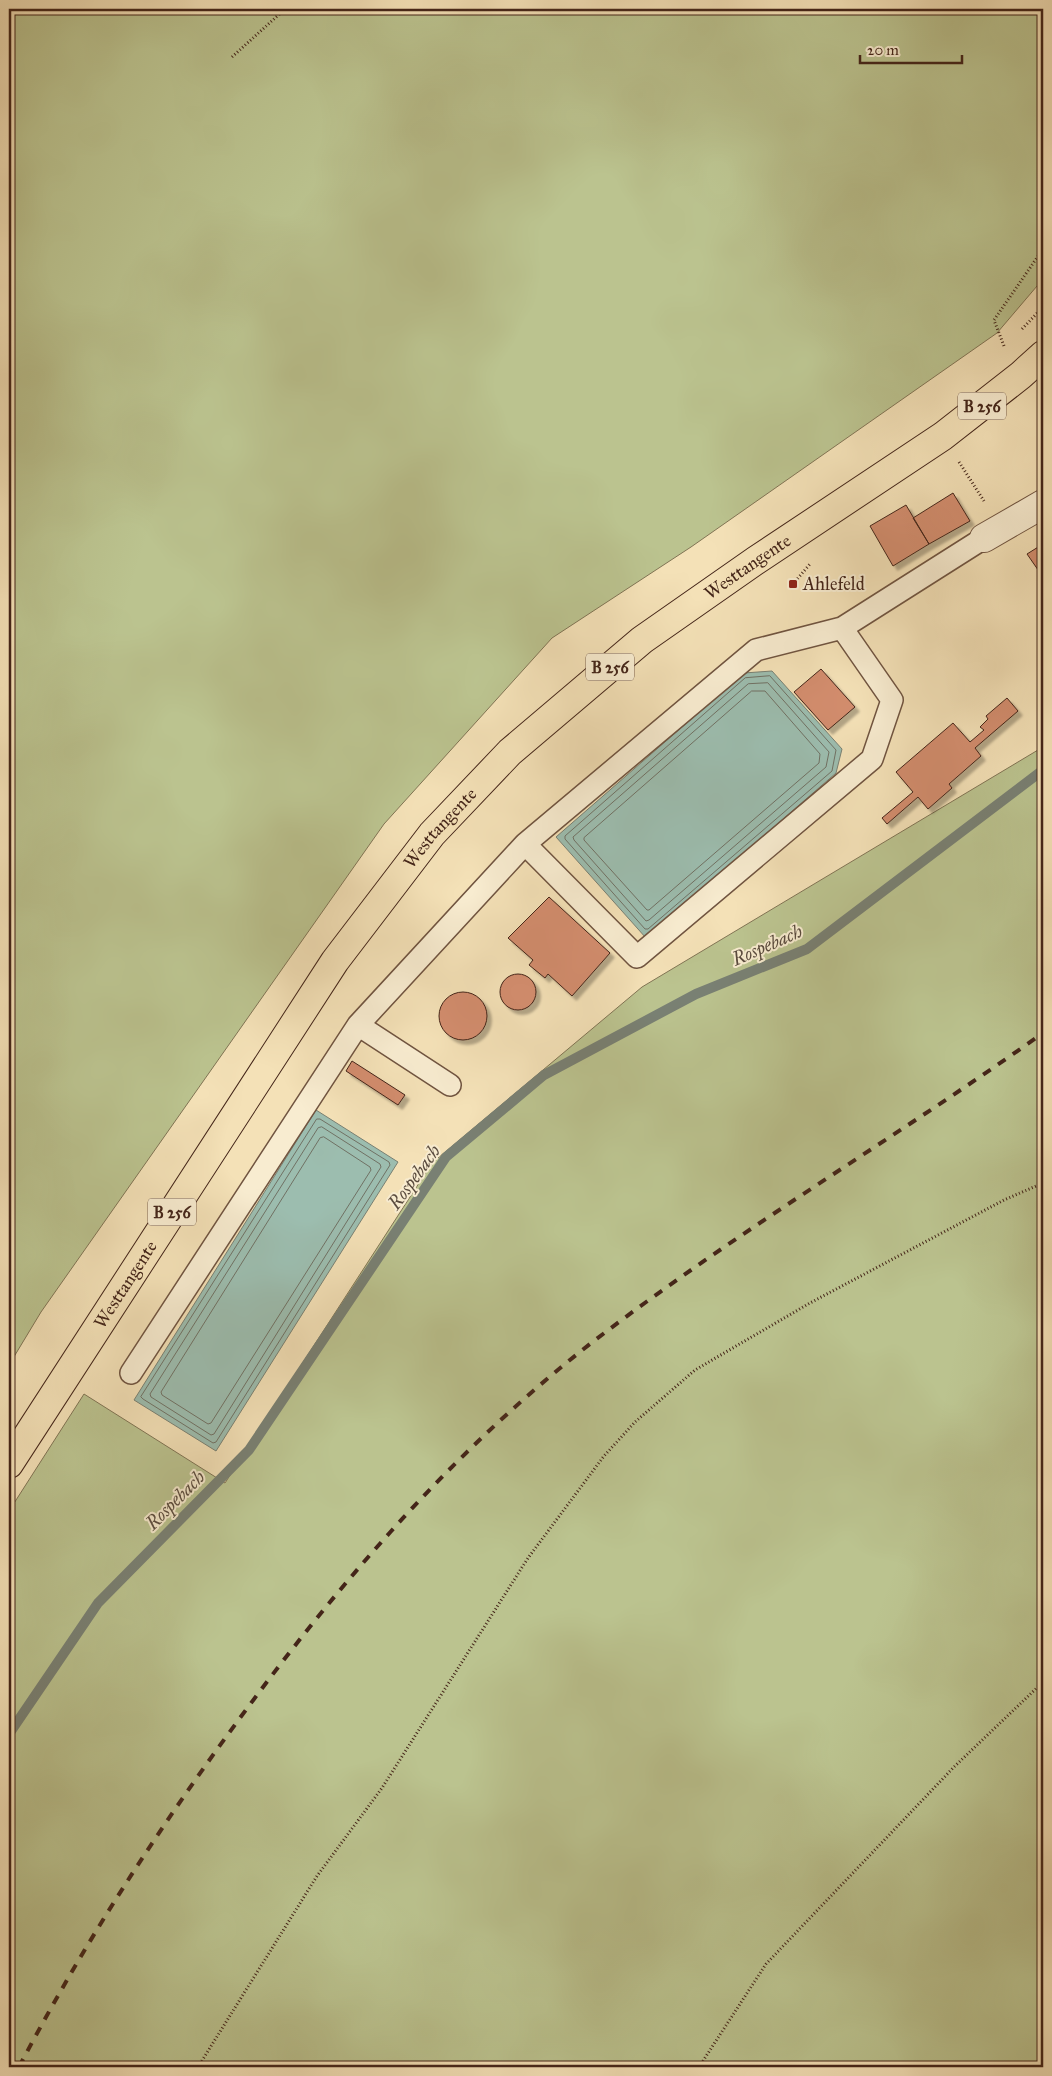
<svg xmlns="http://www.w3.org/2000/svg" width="1052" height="2076" viewBox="0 0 1052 2076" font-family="'IM FELL Great Primer',serif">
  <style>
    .green { fill: #bbc38f; stroke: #807454 }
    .water { fill: #9cbdaf; stroke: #798073 }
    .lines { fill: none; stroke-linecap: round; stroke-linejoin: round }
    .shore { stroke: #707164; stroke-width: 1 }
    .stream { stroke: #798073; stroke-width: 10 }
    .building { fill: #d38d6e; stroke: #442519; filter: url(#shadow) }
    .service-casing { stroke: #705440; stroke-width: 24 }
    .minor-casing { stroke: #705440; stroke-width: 30 }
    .primary-casing { stroke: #442519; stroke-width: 30 }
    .path { stroke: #442519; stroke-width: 3; stroke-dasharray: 1 2.5; stroke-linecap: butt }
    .service { stroke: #f8ecd0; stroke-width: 21 }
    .minor { stroke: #f8ecd0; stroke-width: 28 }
    .primary { stroke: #f4e1b7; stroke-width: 28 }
    .rail { stroke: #442519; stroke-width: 4; stroke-dasharray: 9 9; stroke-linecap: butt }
    .poi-dot { fill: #8f2418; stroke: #f8ecd0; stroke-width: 2 }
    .labels { text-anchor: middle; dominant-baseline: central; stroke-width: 4; stroke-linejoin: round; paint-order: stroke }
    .shield { fill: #f8ecd0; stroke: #7a6150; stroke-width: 1 }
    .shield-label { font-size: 16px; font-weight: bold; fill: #442519 }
    .street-label { font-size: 18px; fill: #442519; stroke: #f8ecd0 }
    .poi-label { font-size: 18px; fill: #442519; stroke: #f8ecd0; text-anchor: start }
    .water-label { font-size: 19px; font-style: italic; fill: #5a4b3e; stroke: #f8ecd0 }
  </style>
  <defs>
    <filter id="shadow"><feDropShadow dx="4.5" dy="4.5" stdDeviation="1" flood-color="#0004"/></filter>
  </defs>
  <rect width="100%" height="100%" fill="#f4e1b7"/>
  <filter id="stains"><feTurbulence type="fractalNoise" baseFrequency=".004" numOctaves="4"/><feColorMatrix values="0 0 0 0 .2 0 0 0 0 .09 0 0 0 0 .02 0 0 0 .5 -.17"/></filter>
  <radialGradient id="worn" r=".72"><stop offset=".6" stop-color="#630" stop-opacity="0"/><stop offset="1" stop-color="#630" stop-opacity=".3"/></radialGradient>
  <path class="green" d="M 9,9 L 1043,9 L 1043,279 L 997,333 L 691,547 L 552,638 L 384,824 L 41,1312 L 9,1365 Z
    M 1043,747 L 1043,2067 L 9,2067 L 9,1511 L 84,1394 L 225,1483 L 432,1163 L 642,987 Z"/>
  <path class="water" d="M 772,671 L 842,749 L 836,773 L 646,938 L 556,837 L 744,673 Z
    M 316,1110 L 398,1162 L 216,1451 L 134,1400 Z"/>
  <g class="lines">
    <path class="shore" d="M 770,676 L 836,750 L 832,771 L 648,929 L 645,929 L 565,839 L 565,836 L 745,678 Z
      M 768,683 L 829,752 L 826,767 L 649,920 L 646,921 L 574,840 L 573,837 L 748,684 Z
      M 752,691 L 765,691 L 820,754 L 819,763 L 649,910 L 647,910 L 584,840 L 584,838 Z
      M 317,1119 L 320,1119 L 389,1162 L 390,1165 L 216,1442 L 213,1443 L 143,1399 L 141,1397 Z
      M 322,1127 L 380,1164 L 381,1167 L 214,1434 L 211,1435 L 151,1397 L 150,1394 L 318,1128 Z
      M 324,1137 L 370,1167 L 371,1170 L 211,1423 L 208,1424 L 162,1395 L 161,1392 L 320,1138 Z"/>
    <path class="stream" d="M 9,1734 L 98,1603 L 249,1450 L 446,1157 L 544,1075 L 696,994 L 807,949 L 1043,770"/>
  </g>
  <path class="building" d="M 953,493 L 970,521 L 929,544 L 913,518 Z
    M 906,505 L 929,544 L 893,566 L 870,526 Z
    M 1043,544 L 1043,577 L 1027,554 Z
    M 821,669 L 855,707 L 828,730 L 794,692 Z
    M 1007,698 L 1018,711 L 975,748 L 981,756 L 949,784 L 952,788 L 928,809 L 918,797 L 887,824 L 882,818 L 913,792 L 896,772 L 953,723 L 970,742 L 984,730 L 980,727 L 988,719 L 986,716 Z
    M 549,897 L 610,953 L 572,996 L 548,974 L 545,978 L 529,965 L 533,960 L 508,938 Z
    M500 992a18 18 0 1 1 36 0a18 18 0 1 1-36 0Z
    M439 1016a24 24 0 1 1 48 0a24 24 0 1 1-48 0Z
    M 352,1061 L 405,1095 L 398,1105 L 346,1071 Z"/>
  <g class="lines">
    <g class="service-casing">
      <path id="service" d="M 842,628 L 756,650 L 525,844 L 637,957 L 872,759 L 892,700 L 842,628 L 984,538
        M 358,1025 L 450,1085
        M 131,1373 L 358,1025 L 525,844"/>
    </g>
    <g class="minor-casing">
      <path id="minor" d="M 984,538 L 1043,504"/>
    </g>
    <g class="primary-casing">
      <g id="primary">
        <path id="s1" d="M 9,1464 L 335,961 L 432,834 L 510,752 L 642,640 L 755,561 L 943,436 L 1021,375 L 1043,355"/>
      </g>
    </g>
    <path class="path" d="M 232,57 L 285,9
      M 1022,329 L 1043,307
      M 1004,346 L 994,320 L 1043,249
      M 959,462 L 984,501
      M 793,584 L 810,564
      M 198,2067 L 317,1876 L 382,1788 L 528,1558 L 604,1456 L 635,1422 L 695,1370 L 810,1303 L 1004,1200 L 1043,1183
      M 699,2067 L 766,1964 L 954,1767 L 1043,1682"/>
    <use href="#service" class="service"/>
    <use href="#minor" class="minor"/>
    <use href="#primary" class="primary"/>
    <path class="rail" d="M 19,2067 C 82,1947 156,1832 237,1722 C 339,1583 453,1451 590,1344 C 735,1232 894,1139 1043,1033"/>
  </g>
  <rect class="poi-dot" x="788" y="579" width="10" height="10" rx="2.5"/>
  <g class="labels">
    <g class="shield">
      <rect x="958" y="392.5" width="48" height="27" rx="4"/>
      <rect x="586" y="653.5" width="48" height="27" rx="4"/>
      <rect x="148" y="1198.5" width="48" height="27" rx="4"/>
    </g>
    <g class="shield-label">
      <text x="982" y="406">B 256</text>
      <text x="610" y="667">B 256</text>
      <text x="172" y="1212">B 256</text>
    </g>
    <g class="street-label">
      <text stroke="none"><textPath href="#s1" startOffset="1174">Westtangente</textPath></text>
      <text stroke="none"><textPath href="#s1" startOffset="769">Westtangente</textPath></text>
      <text stroke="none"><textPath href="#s1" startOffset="214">Westtangente</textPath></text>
    </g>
    <g class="poi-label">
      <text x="803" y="584">Ahlefeld</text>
    </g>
    <g class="water-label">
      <text transform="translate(767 945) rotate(-24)">Rospebach</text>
      <text transform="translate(414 1177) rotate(-54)">Rospebach</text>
      <text transform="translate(175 1500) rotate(-45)">Rospebach</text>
    </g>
  </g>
  <rect width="1052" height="2076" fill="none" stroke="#f4e1b7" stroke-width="30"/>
  <rect x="10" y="10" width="1032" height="2056" fill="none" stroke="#442519" stroke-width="2.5"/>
  <rect x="15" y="15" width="1022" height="2046" fill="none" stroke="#442519"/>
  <path d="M860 55v8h102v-8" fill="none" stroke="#442519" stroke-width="2.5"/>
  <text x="867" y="55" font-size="15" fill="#442519" stroke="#f8ecd0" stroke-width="4" paint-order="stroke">20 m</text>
  <rect width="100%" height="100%" filter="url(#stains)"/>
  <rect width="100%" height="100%" fill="url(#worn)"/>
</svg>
